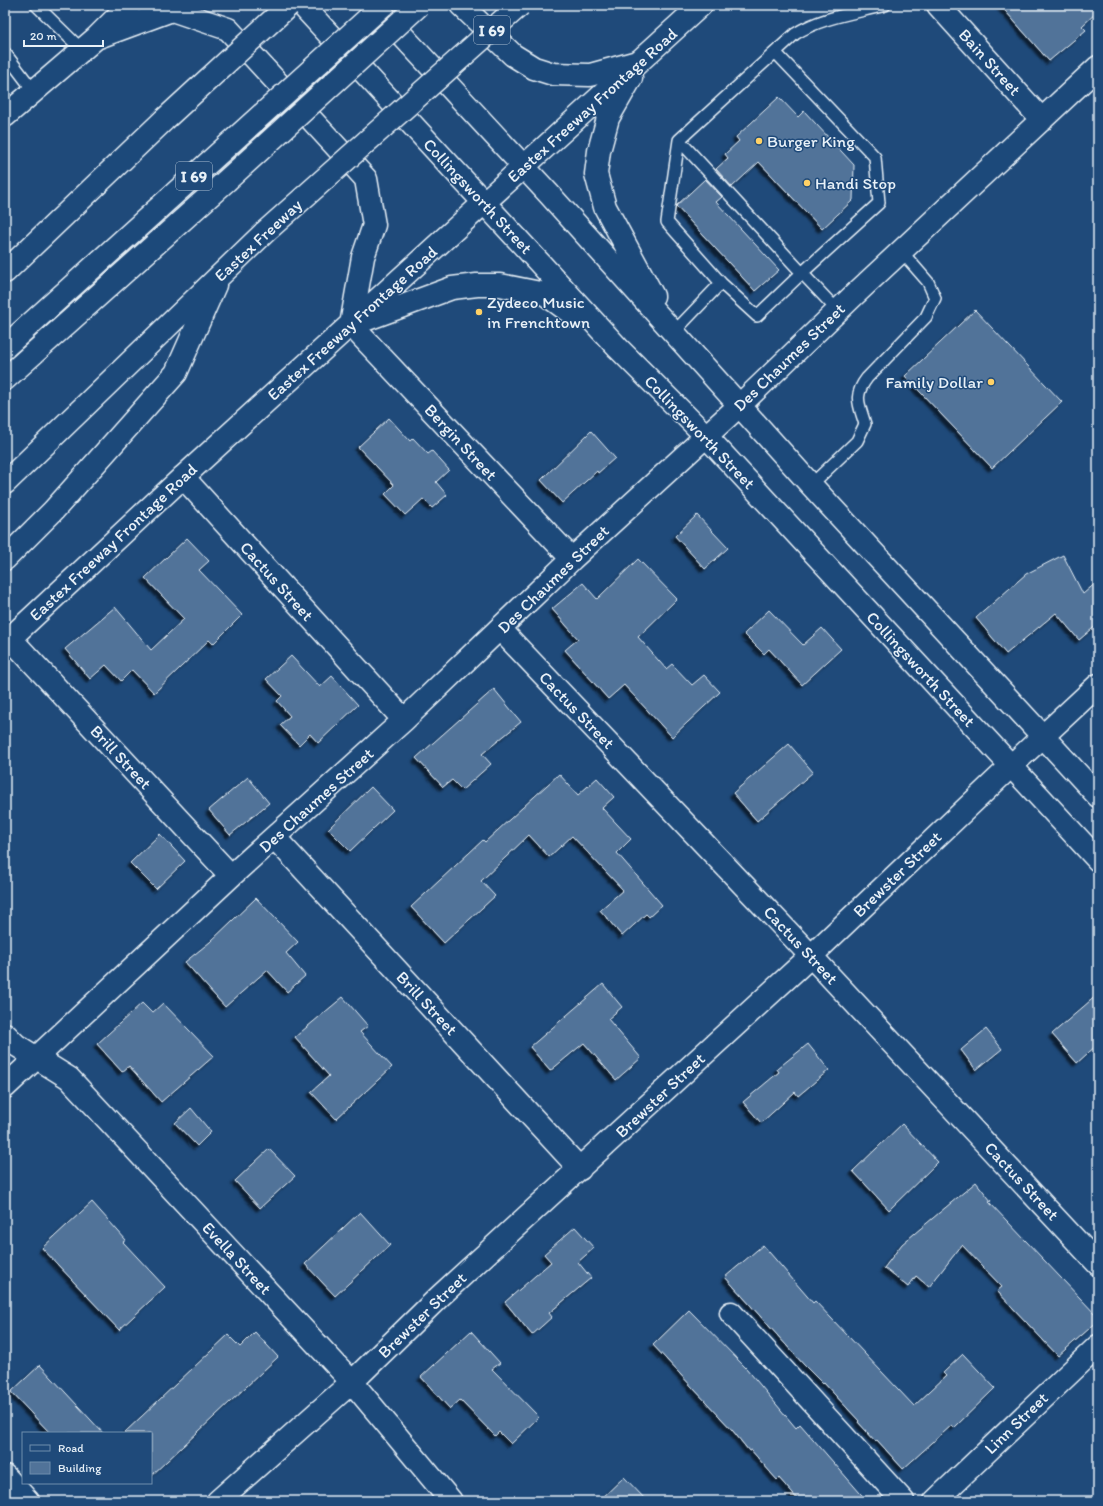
<svg xmlns="http://www.w3.org/2000/svg" width="1103" height="1506" viewBox="0 0 1103 1506" font-family="Itim,sans-serif">
  <style>
    .building { fill: #517399; stroke: #e8f1f8; filter: url(#shadow) }
    .lines { fill: none; stroke-linecap: round; stroke-linejoin: round }
    .service-casing { stroke: #e8f1f8; stroke-width: 14 }
    .minor-casing { stroke: #e8f1f8; stroke-width: 25 }
    .secondary-casing { stroke: #e8f1f8; stroke-width: 25 }
    .motorway-casing { stroke: #e8f1f8; stroke-width: 25 }
    .service { stroke: #1f4a7a; stroke-width: 11 }
    .minor { stroke: #1f4a7a; stroke-width: 22 }
    .secondary { stroke: #1f4a7a; stroke-width: 22 }
    .motorway { stroke: #1f4a7a; stroke-width: 22 }
    .motorway-bridge-casing { stroke: #e8f1f8; stroke-width: 25; stroke-linecap: butt }
    .motorway-bridge { stroke: #1f4a7a; stroke-width: 22 }
    .poi-dot { fill: #ffd166; stroke: #1f4a7a; stroke-width: 1.5 }
    .labels { text-anchor: middle; dominant-baseline: central; stroke-width: 3; stroke-linejoin: round; paint-order: stroke }
    .shield { fill: #1f4a7a; stroke: #acbfd2; stroke-width: 1 }
    .shield-label { font-size: 16px; font-weight: bold; fill: #e8f1f8 }
    .street-label { font-size: 17px; fill: #e8f1f8; stroke: #1f4a7a }
    .poi-label { font-size: 17px; fill: #e8f1f8; stroke: #1f4a7a; text-anchor: start }
  </style>
  <defs>
    <filter id="shadow"><feDropShadow dx="-3.5" dy="3.5" stdDeviation="1" flood-color="#0009"/></filter>
  </defs>
  <rect width="100%" height="100%" fill="#1f4a7a"/>
  <filter id="ink" filterUnits="userSpaceOnUse"><feTurbulence type="fractalNoise" baseFrequency=".025" numOctaves="2"/><feDisplacementMap in="SourceGraphic" scale="8" xChannelSelector="R" yChannelSelector="G"/><feConvolveMatrix kernelMatrix="1 2 1 2 8 2 1 2 1" color-interpolation-filters="sRGB"/></filter>
  <g filter="url(#ink)">
    <path class="building" d="M 1000,5 L 1098,5 L 1098,11 L 1082,26 L 1086,30 L 1049,61 Z
      M 779,97 L 798,117 L 804,111 L 854,165 L 853,200 L 822,229 L 759,162 L 732,187 L 716,169 L 728,158 L 725,154 L 739,141 L 736,137 Z
      M 705,179 L 722,197 L 716,202 L 779,270 L 755,291 L 676,206 Z
      M 975,310 L 1062,402 L 992,468 L 905,376 Z
      M 389,418 L 410,441 L 413,438 L 428,454 L 432,451 L 449,470 L 436,482 L 447,495 L 432,508 L 423,499 L 405,515 L 385,494 L 394,485 L 358,447 Z
      M 591,431 L 615,458 L 598,473 L 597,471 L 562,503 L 541,480 Z
      M 697,515 L 728,548 L 705,569 L 675,536 Z
      M 187,538 L 209,561 L 199,570 L 242,615 L 213,644 L 209,640 L 154,693 L 132,670 L 121,681 L 106,665 L 90,679 L 65,649 L 115,607 L 151,650 L 184,619 L 145,578 Z
      M 1063,555 L 1083,594 L 1098,581 L 1098,624 L 1079,640 L 1056,613 L 1006,654 L 976,618 L 1026,574 Z
      M 638,559 L 677,599 L 638,637 L 666,669 L 672,664 L 692,685 L 704,675 L 720,692 L 672,737 L 624,685 L 608,699 L 565,650 L 578,639 L 552,609 L 583,583 L 597,599 Z
      M 769,610 L 803,645 L 822,628 L 841,649 L 802,685 L 769,649 L 764,654 L 744,634 Z
      M 291,656 L 320,687 L 332,676 L 358,705 L 318,743 L 310,734 L 299,745 L 280,725 L 290,716 L 277,701 L 282,696 L 266,679 Z
      M 494,689 L 521,722 L 482,754 L 491,764 L 462,790 L 452,780 L 443,787 L 416,758 Z
      M 789,744 L 813,772 L 757,821 L 733,793 Z
      M 559,774 L 578,795 L 597,778 L 614,797 L 602,808 L 631,839 L 617,853 L 662,905 L 649,917 L 646,914 L 622,936 L 600,910 L 623,890 L 572,836 L 549,857 L 529,835 L 481,881 L 495,896 L 444,943 L 411,907 L 483,840 L 485,842 Z
      M 248,777 L 269,803 L 230,835 L 209,810 Z
      M 371,787 L 393,810 L 350,851 L 328,829 Z
      M 160,834 L 185,861 L 156,889 L 130,863 Z
      M 256,898 L 298,942 L 286,953 L 305,976 L 287,992 L 267,970 L 225,1007 L 185,962 L 210,942 Z
      M 603,984 L 622,1007 L 608,1019 L 641,1058 L 616,1080 L 584,1043 L 550,1071 L 530,1047 Z
      M 1098,994 L 1098,1044 L 1077,1063 L 1052,1034 Z
      M 343,997 L 368,1026 L 360,1032 L 392,1067 L 336,1119 L 311,1092 L 329,1076 L 295,1037 Z
      M 142,1003 L 152,1013 L 163,1003 L 214,1056 L 161,1102 L 129,1066 L 122,1072 L 97,1044 Z
      M 986,1029 L 1002,1049 L 976,1070 L 961,1050 Z
      M 808,1044 L 829,1070 L 798,1096 L 795,1092 L 761,1123 L 743,1102 L 779,1072 L 777,1069 Z
      M 191,1108 L 211,1132 L 197,1146 L 175,1123 Z
      M 902,1124 L 938,1162 L 889,1210 L 853,1171 Z
      M 269,1149 L 295,1176 L 260,1208 L 235,1181 Z
      M 976,1182 L 991,1201 L 989,1202 L 1098,1317 L 1098,1321 L 1058,1356 L 997,1291 L 1002,1287 L 962,1245 L 929,1287 L 916,1276 L 908,1287 L 884,1268 L 902,1244 Z
      M 92,1202 L 126,1240 L 123,1242 L 165,1287 L 119,1330 L 42,1248 Z
      M 360,1212 L 390,1245 L 335,1296 L 305,1264 Z
      M 575,1227 L 594,1248 L 578,1262 L 591,1278 L 549,1313 L 552,1317 L 532,1335 L 505,1302 L 551,1262 L 544,1254 Z
      M 763,1245 L 813,1303 L 815,1301 L 914,1406 L 946,1376 L 943,1373 L 963,1354 L 995,1388 L 954,1428 L 952,1425 L 903,1469 L 877,1440 L 876,1442 L 858,1422 L 859,1421 L 824,1383 L 823,1384 L 804,1365 L 725,1277 Z
      M 689,1310 L 746,1368 L 796,1428 L 800,1424 L 867,1501 L 799,1501 L 779,1478 L 777,1480 L 751,1450 L 749,1451 L 733,1431 L 653,1345 Z
      M 471,1331 L 500,1363 L 492,1369 L 539,1417 L 511,1444 L 499,1432 L 495,1436 L 460,1400 L 450,1409 L 421,1377 Z
      M 255,1332 L 278,1357 L 151,1476 L 151,1433 L 124,1433 L 228,1335 L 240,1347 Z
      M 40,1365 L 103,1433 L 50,1433 L 11,1392 Z
      M 624,1477 L 647,1501 L 599,1501 Z"/>
    <g class="lines">
      <g class="service-casing">
        <path id="service" d="M 36,5 L 82,50
          M 5,53 L 33,90
          M 679,140 L 802,273 L 879,203 L 875,157 L 776,53
          M 721,283 L 757,316 L 802,273 L 838,311
          M 674,332 L 721,283 L 667,222 L 679,140 L 795,34 C 821,17 856,13 885,5
          M 811,485 L 857,441 L 865,424 C 859,404 853,396 867,378 L 926,317 L 935,298 L 928,282 L 901,251"/>
      </g>
      <g class="minor-casing">
        <path id="minor" d="M 938,5 L 1042,120
          M 351,325 L 572,559
          M 183,477 L 404,720
          M 500,629 L 811,956 L 1098,1264
          M 10,638 L 231,876
          M 275,838 L 580,1169
          M 5,1034 L 16,1045 L 69,1078 L 352,1382 L 451,1501
          M 5,1087 L 231,876 L 404,720 L 572,559 L 740,405 L 851,298 L 1098,67
          M 731,1313 L 903,1501
          M 5,1476 L 28,1501
          M 218,1501 L 352,1382 L 439,1297 L 811,956 L 1011,766 L 1098,685
          M 935,1501 L 1098,1346"/>
      </g>
      <g class="secondary-casing">
        <path id="secondary" d="M 302,5 L 618,348 L 706,436 L 1098,860
          M 374,5 L 549,194 L 811,485 L 1098,796
          M 461,5 L 513,55 L 534,68 L 553,74 L 590,75 L 637,62
          M 96,38 L 172,10 L 228,29 L 366,179 L 374,225 L 363,257 L 351,325
          M 631,78 L 608,118 L 599,151 L 596,174 L 605,207 L 653,296
          M 5,116 L 96,38 L 129,5
          M 362,321 L 452,288 L 477,285 L 500,285 L 545,294 L 575,316
          M 5,643 L 183,477 L 701,5"/>
      </g>
      <g class="motorway-casing">
        <path id="motorway" d="M 5,272 L 164,120
          M 5,379 L 226,181
          M 5,483 L 265,232
          M 5,559 L 53,511 L 176,373 L 215,285"/>
      </g>
      <use href="#service" class="service"/>
      <use href="#minor" class="minor"/>
      <use href="#secondary" class="secondary"/>
      <use href="#motorway" class="motorway"/>
      <g class="motorway-bridge-casing">
        <path id="motorway-bridge" d="M 164,120 L 289,5
          M 226,181 L 419,5
          M 265,232 L 520,5
          M 5,347 L 383,5"/>
      </g>
      <use href="#motorway-bridge" class="motorway-bridge"/>
    </g>
  </g>
  <g class="poi-dot">
    <circle cx="759" cy="141" r="4"/>
    <circle cx="807" cy="183" r="4"/>
    <circle cx="479" cy="312" r="4"/>
    <circle cx="991" cy="382" r="4"/>
  </g>
  <g class="labels">
    <g class="shield">
      <rect x="474" y="16" width="36" height="28" rx="3"/>
      <rect x="176" y="162" width="36" height="28" rx="3"/>
    </g>
    <g class="shield-label">
      <text x="492" y="30">I 69</text>
      <text x="194" y="176">I 69</text>
    </g>
    <g class="street-label">
      <text transform="translate(990 62) rotate(48)">Bain Street</text>
      <text transform="translate(592 105) rotate(-42)">Eastex Freeway Frontage Road</text>
      <text transform="translate(478 196) rotate(47)">Collingsworth Street</text>
      <text transform="translate(258 240) rotate(-43)">Eastex Freeway</text>
      <text transform="translate(352 323) rotate(-42)">Eastex Freeway Frontage Road</text>
      <text transform="translate(789 357) rotate(-44)">Des Chaumes Street</text>
      <text transform="translate(700 432) rotate(46)">Collingsworth Street</text>
      <text transform="translate(461 442) rotate(47)">Bergin Street</text>
      <text transform="translate(113 542) rotate(-43)">Eastex Freeway Frontage Road</text>
      <text transform="translate(553 579) rotate(-44)">Des Chaumes Street</text>
      <text transform="translate(277 581) rotate(48)">Cactus Street</text>
      <text transform="translate(921 669) rotate(47)">Collingsworth Street</text>
      <text transform="translate(577 710) rotate(46)">Cactus Street</text>
      <text transform="translate(121 757) rotate(47)">Brill Street</text>
      <text transform="translate(316 800) rotate(-42)">Des Chaumes Street</text>
      <text transform="translate(897 874) rotate(-44)">Brewster Street</text>
      <text transform="translate(801 945) rotate(47)">Cactus Street</text>
      <text transform="translate(427 1003) rotate(47)">Brill Street</text>
      <text transform="translate(660 1095) rotate(-43)">Brewster Street</text>
      <text transform="translate(1022 1181) rotate(47)">Cactus Street</text>
      <text transform="translate(237 1258) rotate(47)">Evella Street</text>
      <text transform="translate(422 1315) rotate(-44)">Brewster Street</text>
      <text transform="translate(1016 1423) rotate(-44)">Linn Street</text>
    </g>
    <g class="poi-label">
      <text x="767" y="141">Burger King</text>
      <text x="815" y="183">Handi Stop</text>
      <text x="487" y="302">Zydeco Music<tspan x="487" dy="20">in Frenchtown</tspan></text>
      <text x="983" y="382" text-anchor="end">Family Dollar</text>
    </g>
  </g>
  <rect width="1103" height="1506" fill="none" stroke="#1f4a7a" stroke-width="20"/>
  <rect x="10" y="10" width="1083" height="1486" fill="none" stroke="#e8f1f8" stroke-width="1.5" filter="url(#ink)"/>
  <rect x="22" y="1432" width="130" height="52" fill="#1f4a7a" stroke="#6f8dac"/>
  <rect x="30" y="1445" width="20" height="6" fill="#1f4a7a" stroke="#6f8dac"/>
  <text x="58" y="1452" font-size="12" fill="#e8f1f8">Road</text>
  <rect x="30" y="1462" width="20" height="12" fill="#517399" stroke="#6f8dac"/>
  <text x="58" y="1472" font-size="12" fill="#e8f1f8">Building</text>
  <path d="M24 40v6h79v-6" fill="none" stroke="#e8f1f8" stroke-width="2"/>
  <text x="30" y="40" font-size="12" fill="#e8f1f8" stroke="#1f4a7a" stroke-width="3" paint-order="stroke">20 m</text>
</svg>
